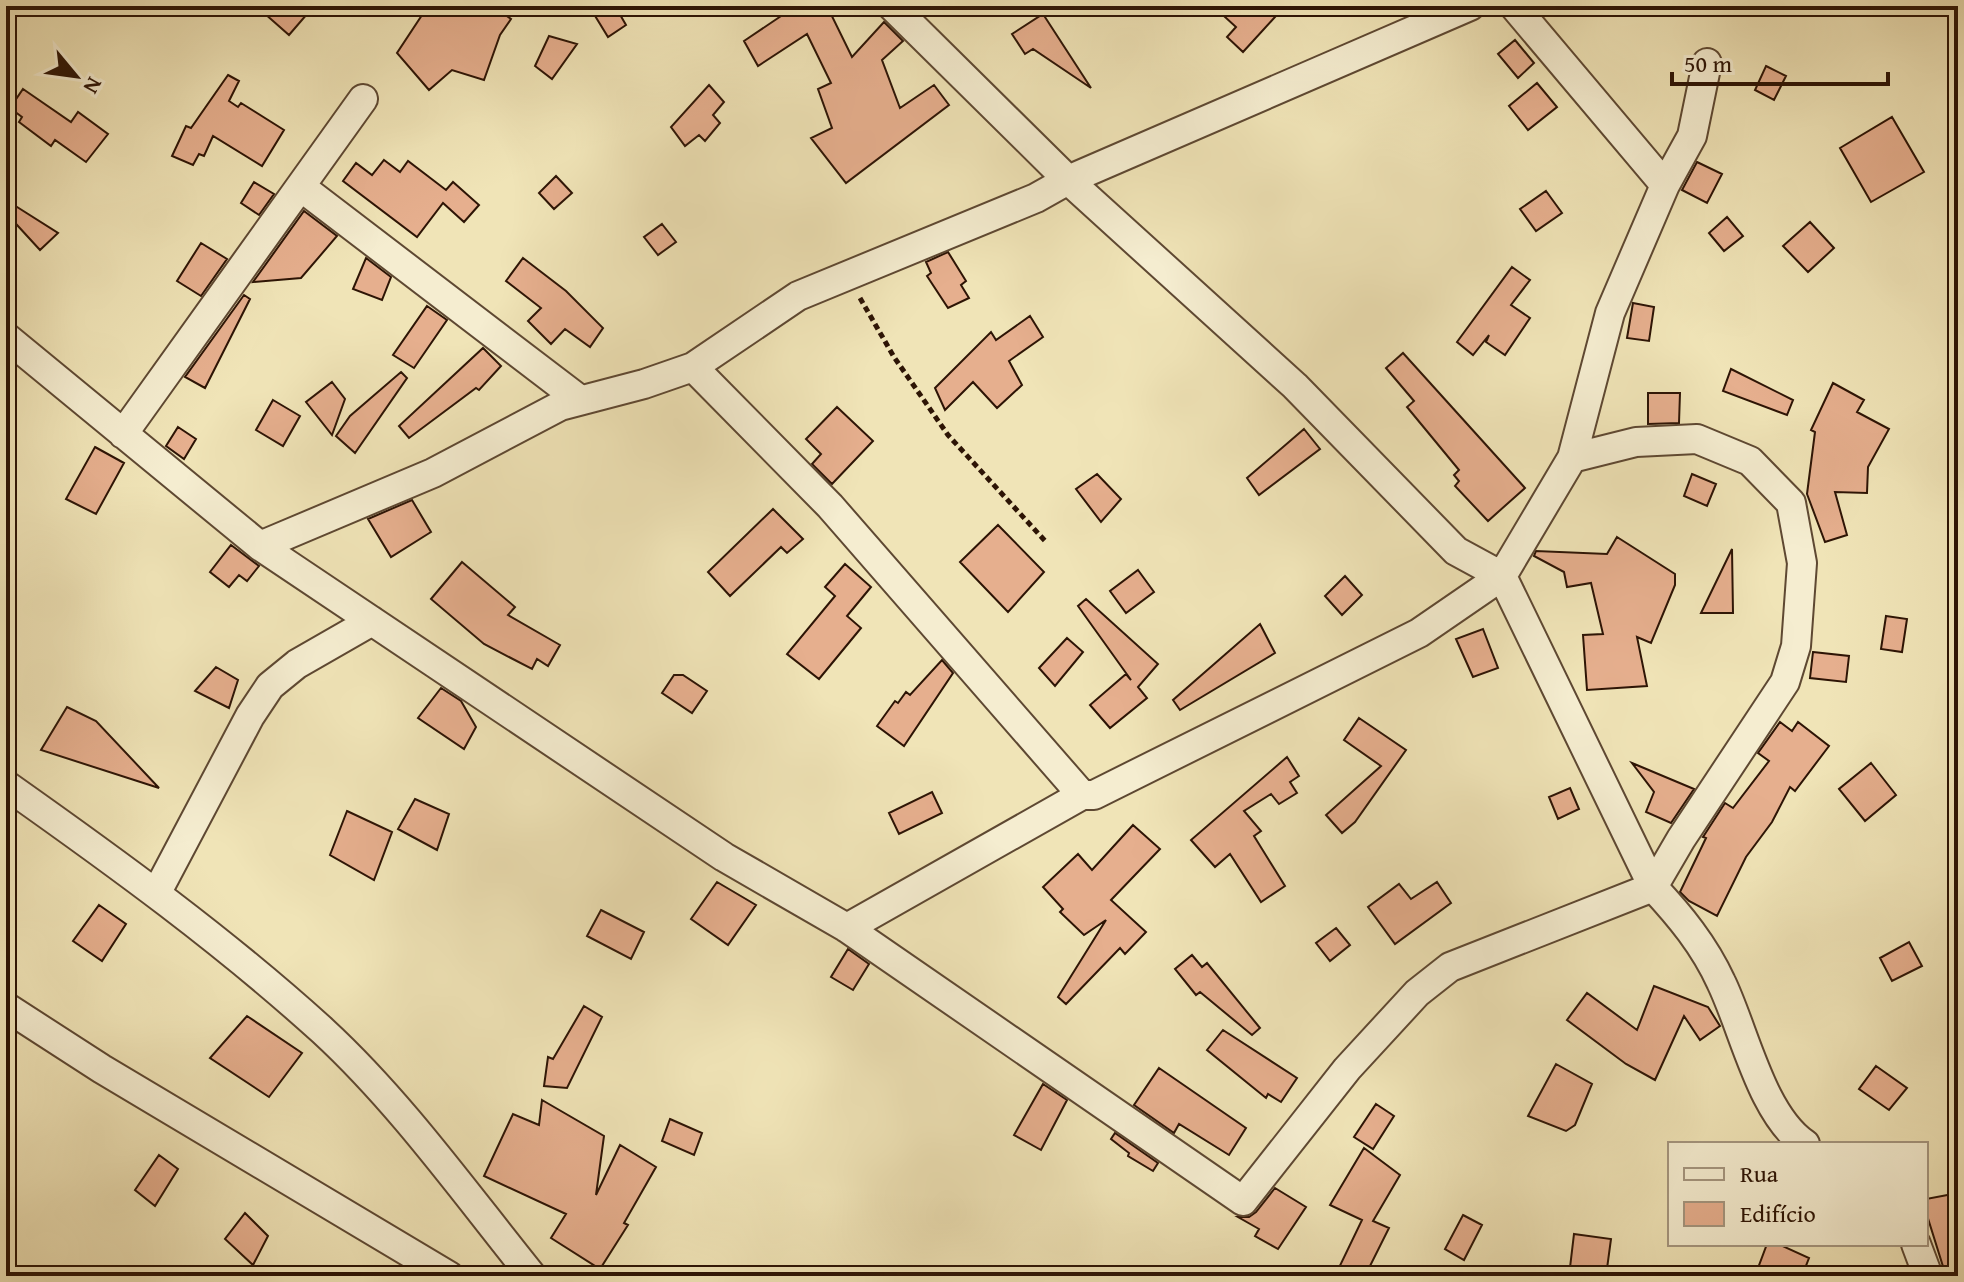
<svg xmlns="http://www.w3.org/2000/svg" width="1964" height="1282" viewBox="0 0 1964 1282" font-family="'Gentium Book Plus',serif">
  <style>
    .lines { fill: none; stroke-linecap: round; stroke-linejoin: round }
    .stream { stroke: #6f7a6d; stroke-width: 9 }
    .building { fill: #e6af8e; stroke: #2d1405; stroke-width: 2 }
    .street-casing { stroke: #5e4832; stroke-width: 32 }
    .path { stroke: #2d1405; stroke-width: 5; stroke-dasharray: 6 4; stroke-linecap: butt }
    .street { stroke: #f5edd0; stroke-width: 28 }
  </style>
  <rect width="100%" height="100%" fill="#f0e4b7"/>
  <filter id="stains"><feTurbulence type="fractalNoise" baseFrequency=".0025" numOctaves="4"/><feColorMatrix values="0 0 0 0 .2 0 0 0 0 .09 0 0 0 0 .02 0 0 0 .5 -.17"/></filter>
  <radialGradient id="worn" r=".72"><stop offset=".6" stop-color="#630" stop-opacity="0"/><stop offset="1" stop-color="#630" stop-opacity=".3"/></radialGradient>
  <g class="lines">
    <path class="stream" d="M 1951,6 L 1958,18"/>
  </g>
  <path class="building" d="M 256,6 L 314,6 L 289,35 Z
    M 428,6 L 493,6 L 511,19 L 500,35 L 484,80 L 452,70 L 429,90 L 397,53 Z
    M 589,6 L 615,6 L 626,25 L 608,37 Z
    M 796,6 L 827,6 L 852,57 L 884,22 L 903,41 L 882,60 L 900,108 L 934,85 L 949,105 L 846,183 L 811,138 L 832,128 L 818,89 L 831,83 L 807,34 L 758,66 L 744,41 Z
    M 1213,6 L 1285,6 L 1243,52 L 1227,37 L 1236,27 Z
    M 1043,14 L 1091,88 L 1033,49 L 1025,54 L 1012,34 Z
    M 549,36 L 577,44 L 552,79 L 535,66 Z
    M 1515,40 L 1534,63 L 1518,78 L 1498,54 Z
    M 1766,66 L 1786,76 L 1774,100 L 1755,90 Z
    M 228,75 L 239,81 L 229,101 L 238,107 L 241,103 L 284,130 L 262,166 L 213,136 L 204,156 L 199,154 L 193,165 L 172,156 L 186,126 L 191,128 Z
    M 1537,83 L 1557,107 L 1528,130 L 1509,106 Z
    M 709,85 L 724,102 L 713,115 L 720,123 L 705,141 L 699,135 L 685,146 L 671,127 Z
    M 23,89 L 71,122 L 78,112 L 108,134 L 86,162 L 55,140 L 51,146 L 19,122 L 22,117 L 10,108 Z
    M 1892,117 L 1924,172 L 1871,202 L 1840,148 Z
    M 384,160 L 400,172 L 408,161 L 446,190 L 453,182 L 479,205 L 464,222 L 443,203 L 417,237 L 343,181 L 356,163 L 372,175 Z
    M 1697,162 L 1722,174 L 1707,203 L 1682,190 Z
    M 556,176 L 572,193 L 554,209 L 539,193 Z
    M 254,182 L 274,194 L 259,215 L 241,203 Z
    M 1546,191 L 1562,213 L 1536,231 L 1520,209 Z
    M 6,200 L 58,233 L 40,250 L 6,213 Z
    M 304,211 L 337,236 L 301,278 L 253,282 Z
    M 1727,217 L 1743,236 L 1724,251 L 1709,233 Z
    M 1810,222 L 1834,248 L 1808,272 L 1783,246 Z
    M 662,224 L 676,242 L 658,255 L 644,237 Z
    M 201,243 L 227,259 L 201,296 L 177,281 Z
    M 948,252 L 966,281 L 961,285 L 969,298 L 948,308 L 927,276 L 931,273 L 926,262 Z
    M 366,258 L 391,277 L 382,300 L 353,289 Z
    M 523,258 L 566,291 L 603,328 L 590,347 L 565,329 L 551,344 L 528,321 L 541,308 L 506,281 Z
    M 1512,267 L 1530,280 L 1511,305 L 1530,318 L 1505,355 L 1486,342 L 1489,335 L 1473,355 L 1457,342 Z
    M 244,295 L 250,299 L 205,388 L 185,377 Z
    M 1633,303 L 1654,307 L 1649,341 L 1627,338 Z
    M 427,306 L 447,320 L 414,368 L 393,355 Z
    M 1030,316 L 1043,337 L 1009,361 L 1022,385 L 997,408 L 973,382 L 945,410 L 935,388 L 991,332 L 996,340 Z
    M 483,348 L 501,366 L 479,390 L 476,388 L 409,438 L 399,426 Z
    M 1403,353 L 1525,488 L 1488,521 L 1455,486 L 1459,481 L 1454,475 L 1459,470 L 1407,407 L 1414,401 L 1386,368 Z
    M 1731,369 L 1793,400 L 1787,415 L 1723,391 Z
    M 401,372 L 407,378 L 355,453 L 336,436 L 350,416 Z
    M 332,382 L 345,399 L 332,435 L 306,402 Z
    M 1833,383 L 1864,400 L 1857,412 L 1889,429 L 1868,467 L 1867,493 L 1835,492 L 1847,535 L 1825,542 L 1807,494 L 1815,432 L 1811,430 Z
    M 1648,393 L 1680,393 L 1679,423 L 1648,424 Z
    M 273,400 L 300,416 L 283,446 L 256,430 Z
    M 837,407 L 873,441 L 832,484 L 812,464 L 821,454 L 806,439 Z
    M 178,427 L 196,439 L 184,459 L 166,446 Z
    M 1304,429 L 1320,449 L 1259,495 L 1247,478 Z
    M 95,447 L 124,463 L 96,514 L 66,499 Z
    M 1097,474 L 1121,499 L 1101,522 L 1076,489 Z
    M 1692,474 L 1716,484 L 1707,506 L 1684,496 Z
    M 412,500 L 431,532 L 391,557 L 368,519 Z
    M 773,509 L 803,539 L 787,553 L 781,547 L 730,596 L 708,572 Z
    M 998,525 L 1044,572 L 1008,612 L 960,562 Z
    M 1617,537 L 1675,574 L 1675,585 L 1651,643 L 1637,637 L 1647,686 L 1587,690 L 1583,635 L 1603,634 L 1591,583 L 1567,587 L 1564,572 L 1534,556 L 1536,551 L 1607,554 Z
    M 231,545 L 259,566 L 247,581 L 239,575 L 229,587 L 210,572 Z
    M 1732,549 L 1733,613 L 1701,613 Z
    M 462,562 L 515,607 L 508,615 L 560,645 L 548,666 L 537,659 L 532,669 L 484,644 L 431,599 Z
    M 845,564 L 871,587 L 847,616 L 861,628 L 819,679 L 787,654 L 835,596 L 825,587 Z
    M 1138,570 L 1154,592 L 1126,613 L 1110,591 Z
    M 1345,576 L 1362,595 L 1342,615 L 1325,596 Z
    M 1086,599 L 1158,664 L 1138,687 L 1147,698 L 1110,728 L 1090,705 L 1126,674 L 1131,680 L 1078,606 Z
    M 1886,616 L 1907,619 L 1902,652 L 1881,649 Z
    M 1260,624 L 1275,653 L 1180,710 L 1173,700 Z
    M 1483,629 L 1498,668 L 1473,677 L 1456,639 Z
    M 1067,638 L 1083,652 L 1055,686 L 1039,668 Z
    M 1813,652 L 1849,656 L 1846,682 L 1810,678 Z
    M 942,660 L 953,673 L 904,746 L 877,726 L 895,701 L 898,703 L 906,692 L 910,695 Z
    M 216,667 L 238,680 L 229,708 L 195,691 Z
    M 674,675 L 683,675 L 707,691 L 692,713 L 662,693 Z
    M 441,688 L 461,701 L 476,727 L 464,749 L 418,718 Z
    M 67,707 L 96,721 L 159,788 L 41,750 Z
    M 1359,718 L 1406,750 L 1355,822 L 1342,833 L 1326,815 L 1381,766 L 1344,740 Z
    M 1780,722 L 1792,731 L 1798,722 L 1829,746 L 1795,791 L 1790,787 L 1772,822 L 1746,857 L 1717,916 L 1689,901 L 1680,892 L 1706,838 L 1703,837 L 1725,803 L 1733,808 L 1769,761 L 1758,753 Z
    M 1287,757 L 1299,776 L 1290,782 L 1297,793 L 1279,804 L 1271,794 L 1244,811 L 1261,831 L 1254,836 L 1285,886 L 1261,902 L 1230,854 L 1215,867 L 1191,840 Z
    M 1632,763 L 1694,789 L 1671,823 L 1646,812 L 1654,792 Z
    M 1871,763 L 1896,795 L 1865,821 L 1839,789 Z
    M 1570,788 L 1579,809 L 1558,819 L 1549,797 Z
    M 932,792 L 942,813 L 899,834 L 889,813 Z
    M 415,799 L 449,814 L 437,850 L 398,829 Z
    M 347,811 L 392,832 L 374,880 L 330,855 Z
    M 1133,825 L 1160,849 L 1111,900 L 1146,932 L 1125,954 L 1120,948 L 1066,1004 L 1058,997 L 1106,920 L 1084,935 L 1060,912 L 1063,909 L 1043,887 L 1078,854 L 1092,870 Z
    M 717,882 L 756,905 L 728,945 L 691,919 Z
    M 1437,882 L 1451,903 L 1395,944 L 1368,907 L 1399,884 L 1411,899 Z
    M 99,905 L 126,924 L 102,961 L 73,941 Z
    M 601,910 L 644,932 L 631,959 L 587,936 Z
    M 1336,928 L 1350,945 L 1330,961 L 1316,943 Z
    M 1909,942 L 1922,966 L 1892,981 L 1880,958 Z
    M 848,949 L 869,964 L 853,990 L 831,977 Z
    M 1192,955 L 1202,967 L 1207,963 L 1260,1028 L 1252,1035 L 1200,992 L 1196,995 L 1175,969 Z
    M 1654,986 L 1708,1007 L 1720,1026 L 1700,1040 L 1684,1016 L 1655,1080 L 1626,1064 L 1567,1020 L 1587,993 L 1637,1030 Z
    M 584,1006 L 602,1017 L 567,1088 L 544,1086 L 548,1057 L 553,1059 Z
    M 247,1016 L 302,1053 L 269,1097 L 210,1058 Z
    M 1223,1030 L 1297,1078 L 1281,1102 L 1268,1094 L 1266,1098 L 1207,1050 Z
    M 1556,1064 L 1592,1084 L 1575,1125 L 1566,1131 L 1528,1116 Z
    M 1876,1066 L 1907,1088 L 1889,1110 L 1859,1089 Z
    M 1159,1068 L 1246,1128 L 1229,1155 L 1179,1124 L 1174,1133 L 1134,1105 Z
    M 1043,1084 L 1067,1100 L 1041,1150 L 1014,1135 Z
    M 542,1100 L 604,1136 L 596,1195 L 620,1145 L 656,1167 L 624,1223 L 628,1225 L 600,1269 L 551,1238 L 566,1214 L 484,1176 L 513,1114 L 539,1125 Z
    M 1376,1104 L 1394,1116 L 1373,1149 L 1354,1137 Z
    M 670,1119 L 702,1133 L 694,1155 L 662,1141 Z
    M 1115,1133 L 1158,1163 L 1153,1171 L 1128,1156 L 1129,1153 L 1111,1139 Z
    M 1364,1148 L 1400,1175 L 1373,1221 L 1389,1228 L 1365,1276 L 1335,1276 L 1362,1220 L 1330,1205 Z
    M 159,1155 L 178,1169 L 155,1206 L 135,1190 Z
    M 1275,1188 L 1306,1207 L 1278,1249 L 1255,1236 L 1259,1229 L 1238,1217 L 1249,1217 L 1256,1212 Z
    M 1958,1193 L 1958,1276 L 1946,1276 L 1926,1212 L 1926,1199 Z
    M 245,1213 L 268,1236 L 253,1265 L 225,1239 Z
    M 1463,1215 L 1482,1225 L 1464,1260 L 1445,1249 Z
    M 1574,1234 L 1611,1239 L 1606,1276 L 1569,1276 Z
    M 1767,1244 L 1778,1244 L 1809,1258 L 1802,1276 L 1755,1276 Z"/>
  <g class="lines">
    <g class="street-casing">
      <path id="street" d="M 892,6 L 1068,180 L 1295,386 L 1456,551 L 1502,576 L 1653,887 C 1680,916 1704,945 1721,982 C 1744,1029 1761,1114 1805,1144
        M 1514,6 L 1665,185
        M 301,187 L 580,400
        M 6,337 L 260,546 L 724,857 L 847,928 L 1243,1201 L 1347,1069 L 1417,993 L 1450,967 L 1653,887 L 1681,839 L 1785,682 L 1796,646 L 1802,563 L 1791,503 L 1750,461 L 1697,439 L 1636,442 L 1572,458
        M 693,367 L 830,506 L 1082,795 L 1094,795 L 1419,633 L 1502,576 L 1572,458 L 1610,313 L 1665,185 L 1692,136 L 1707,63
        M 123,434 L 363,99
        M 260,546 L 433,473 L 560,406 L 644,384 L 693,367 L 798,296 L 1036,198 L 1068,180 L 1470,6
        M 6,785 C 115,862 224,941 323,1031 C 401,1103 465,1193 532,1276
        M 157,892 L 250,716 L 270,686 L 297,664 L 372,621
        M 847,928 L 1082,795
        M 6,1007 L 102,1069 L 449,1276
        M 1916,1244 L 1928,1276"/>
    </g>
    <path class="path" d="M 860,298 L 894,357 L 948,435 L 1047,543"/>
    <use href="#street" class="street"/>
  </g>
  <rect width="1964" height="1282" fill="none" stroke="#f0e4b7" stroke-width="32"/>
  <rect x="8" y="8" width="1948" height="1266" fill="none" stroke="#2d1405" stroke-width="4"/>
  <rect x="16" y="16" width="1932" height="1250" fill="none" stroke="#2d1405" stroke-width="2"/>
  <rect x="1668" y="1142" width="260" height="104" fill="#f5edd0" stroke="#a5967f" stroke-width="2"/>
  <rect x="1684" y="1168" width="40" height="12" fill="#f5edd0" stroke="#a5967f" stroke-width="2"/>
  <text x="1740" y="1182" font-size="24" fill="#2d1405">Rua</text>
  <rect x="1684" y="1202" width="40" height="24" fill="#e6af8e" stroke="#a5967f" stroke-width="2"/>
  <text x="1740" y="1222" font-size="24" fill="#2d1405">Edifício</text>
  <g transform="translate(76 76) rotate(119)" stroke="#f5edd0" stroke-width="6" paint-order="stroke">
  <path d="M0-6L14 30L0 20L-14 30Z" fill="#2d1405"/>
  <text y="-12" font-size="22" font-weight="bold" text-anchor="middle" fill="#2d1405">N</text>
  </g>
  <path d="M1672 72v12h216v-12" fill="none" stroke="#2d1405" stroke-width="4"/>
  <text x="1684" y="72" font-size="24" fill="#2d1405" stroke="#f5edd0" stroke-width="6" paint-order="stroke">50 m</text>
  <rect width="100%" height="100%" filter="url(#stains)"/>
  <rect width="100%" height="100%" fill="url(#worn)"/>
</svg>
